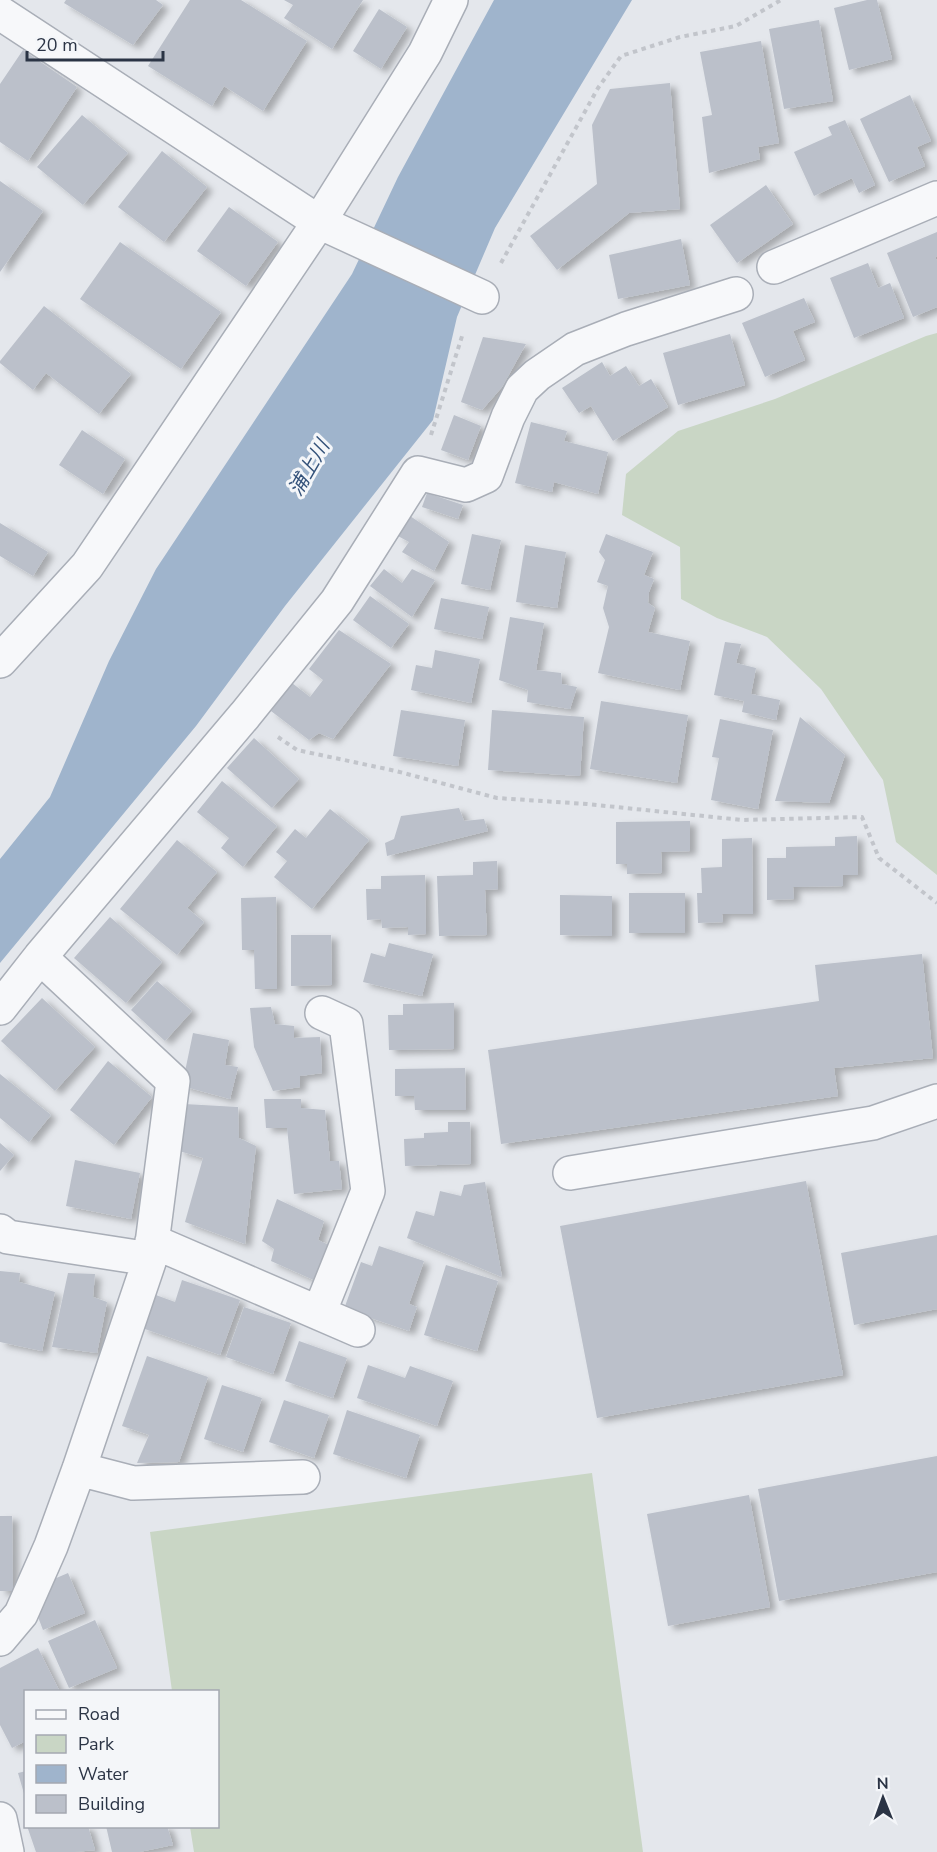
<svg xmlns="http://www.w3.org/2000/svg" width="937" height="1852" viewBox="0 0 937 1852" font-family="'Nunito Sans','Noto Sans JP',sans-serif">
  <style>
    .green { fill: #c9d6c5 }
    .water { fill: #9fb4cc }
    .building { fill: #bbc0ca; filter: url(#shadow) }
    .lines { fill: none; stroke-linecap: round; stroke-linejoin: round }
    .minor-casing { stroke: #a9aeb7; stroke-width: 36 }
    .path { stroke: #c2c5cb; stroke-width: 4; stroke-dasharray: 4.5 4.5; stroke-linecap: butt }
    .minor { stroke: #f7f8fa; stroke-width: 33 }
    .labels { text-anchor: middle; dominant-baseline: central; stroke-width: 6; stroke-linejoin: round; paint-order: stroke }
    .water-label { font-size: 20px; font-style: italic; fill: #34527a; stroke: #f4f6f9 }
  </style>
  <defs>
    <filter id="shadow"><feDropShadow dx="6" dy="4" stdDeviation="3" flood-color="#0004"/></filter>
  </defs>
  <rect width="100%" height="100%" fill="#e4e7ec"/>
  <path class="green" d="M 937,333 L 937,875 L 896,842 L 883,780 L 821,689 L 767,637 L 717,618 L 681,599 L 680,547 L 622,515 L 626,474 L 678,431 L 775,399 L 926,336 Z
    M 592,1473 L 643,1852 L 194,1852 L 190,1827 L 218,1826 L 218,1692 L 172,1691 L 150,1532 Z"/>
  <path class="water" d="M 494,0 L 632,0 L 495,228 L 457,317 L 433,420 L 285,606 L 196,726 L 0,963 L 0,859 L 50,797 L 109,661 L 156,569 L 352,274 L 398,177 Z"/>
  <path class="building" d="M 66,0 L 156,0 L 163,5 L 133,45 L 64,3 Z
    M 190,0 L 241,0 L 307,41 L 263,111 L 224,86 L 212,106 L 148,66 Z
    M 284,0 L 363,0 L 332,49 L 284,18 L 293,5 Z
    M 867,0 L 877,0 L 892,59 L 849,70 L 834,8 Z
    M 379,9 L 407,27 L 381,69 L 353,51 Z
    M 819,20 L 833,101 L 784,109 L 769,29 Z
    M 761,41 L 779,143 L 758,147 L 760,159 L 709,173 L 702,117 L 712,115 L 700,52 Z
    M 23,50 L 77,87 L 28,161 L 0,142 L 0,84 Z
    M 670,83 L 680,209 L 629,213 L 557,270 L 530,236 L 597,184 L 592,125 L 610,89 Z
    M 910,95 L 931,141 L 917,147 L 925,166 L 889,182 L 860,119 Z
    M 82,115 L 128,153 L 83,205 L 37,167 Z
    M 845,120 L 875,185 L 859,193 L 852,178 L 814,196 L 794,152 L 832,135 L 828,127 Z
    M 162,151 L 207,187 L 164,242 L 118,207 Z
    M 0,181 L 43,211 L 0,272 Z
    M 766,185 L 793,224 L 737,263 L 710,225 Z
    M 229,207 L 278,242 L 246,286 L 197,251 Z
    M 937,232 L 937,256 L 935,257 L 937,261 L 937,307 L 913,317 L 887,253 Z
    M 681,239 L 690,285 L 618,299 L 609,255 Z
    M 120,242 L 221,312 L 181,369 L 80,299 Z
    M 868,263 L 878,288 L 890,283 L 904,318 L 854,338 L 830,278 Z
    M 804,298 L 815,322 L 793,331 L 805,360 L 765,377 L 742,323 Z
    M 44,306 L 131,374 L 99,414 L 46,373 L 33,390 L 0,363 L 0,361 Z
    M 730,334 L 745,385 L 678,405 L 663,353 Z
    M 483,337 L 526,344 L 502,387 L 482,410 L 461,402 Z
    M 602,362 L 610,376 L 626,366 L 639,386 L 651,379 L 668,407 L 613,441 L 591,406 L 579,413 L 562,388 Z
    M 454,415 L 481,426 L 468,460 L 441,450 Z
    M 531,422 L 567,431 L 564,441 L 608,452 L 598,494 L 554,482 L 552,492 L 515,483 Z
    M 82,430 L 125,459 L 103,494 L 59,465 Z
    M 427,493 L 463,505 L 458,519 L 422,507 Z
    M 410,516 L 449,542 L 434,571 L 402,552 L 409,542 L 398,536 Z
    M 0,523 L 48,552 L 33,576 L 0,556 Z
    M 472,534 L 501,540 L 490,590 L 461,584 Z
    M 606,534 L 653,552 L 644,575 L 654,579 L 649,592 L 648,603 L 655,608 L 648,632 L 690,641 L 680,690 L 598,673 L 609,627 L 603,608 L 608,586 L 597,582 L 605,560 L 599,552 Z
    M 525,545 L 566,552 L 557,608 L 516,602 Z
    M 384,569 L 402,583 L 412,569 L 435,580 L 412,617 L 370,586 Z
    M 370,596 L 409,624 L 391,648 L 353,620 Z
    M 441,598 L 489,607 L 482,639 L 434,629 Z
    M 510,617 L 544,623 L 536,670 L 561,673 L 562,684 L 577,687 L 570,709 L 527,702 L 528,690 L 499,680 Z
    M 339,630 L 391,664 L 333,739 L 319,733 L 309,740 L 271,711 L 292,683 L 310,697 L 323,680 L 309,669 Z
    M 725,642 L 741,644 L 736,663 L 756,668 L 751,694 L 780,700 L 776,720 L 742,712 L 744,701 L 714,695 Z
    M 435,650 L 480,659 L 471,703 L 411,690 L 416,665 L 432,668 Z
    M 601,701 L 688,715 L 677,783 L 590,769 Z
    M 401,710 L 465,720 L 458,766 L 393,756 Z
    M 492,710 L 584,717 L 580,776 L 488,770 Z
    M 800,717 L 845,755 L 829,803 L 775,801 Z
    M 720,719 L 773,730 L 758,809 L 711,800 L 719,758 L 712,757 Z
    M 254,738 L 299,779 L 272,808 L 227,768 Z
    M 222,781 L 277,826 L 243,867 L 221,848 L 229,838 L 197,812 Z
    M 459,808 L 464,821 L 484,819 L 488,831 L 387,856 L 385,843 L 394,839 L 401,816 Z
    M 330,809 L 369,840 L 312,909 L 274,877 L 287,861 L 276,852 L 295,829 L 306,838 Z
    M 690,821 L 690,851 L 661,852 L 662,873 L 627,874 L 627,864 L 616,864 L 616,822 Z
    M 857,836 L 858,875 L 843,875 L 843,886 L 793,887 L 794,899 L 767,900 L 767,858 L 786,858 L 786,847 L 835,846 L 835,837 Z
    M 752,838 L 753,914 L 722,914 L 723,922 L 698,923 L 697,893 L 702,893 L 701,868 L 722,867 L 722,839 Z
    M 177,840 L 217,872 L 187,908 L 204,922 L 177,955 L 120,909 Z
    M 497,861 L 498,889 L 485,890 L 487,935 L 439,936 L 437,876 L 473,875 L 473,862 Z
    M 425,875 L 426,934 L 408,935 L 408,927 L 382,928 L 381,919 L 367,920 L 366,889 L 381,889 L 381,876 Z
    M 629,893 L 685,893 L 685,933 L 629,933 Z
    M 560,895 L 612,896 L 612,936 L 560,935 Z
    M 276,897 L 277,989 L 255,989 L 254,950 L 242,950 L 241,898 Z
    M 110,917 L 162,962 L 126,1003 L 74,958 Z
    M 291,935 L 331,935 L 332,985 L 291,986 Z
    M 389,943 L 433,954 L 422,996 L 363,982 L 371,953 L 385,957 Z
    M 922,954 L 933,1058 L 834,1068 L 838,1096 L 501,1144 L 488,1050 L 819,1001 L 815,965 Z
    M 157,981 L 192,1011 L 165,1041 L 131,1010 Z
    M 42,998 L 95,1047 L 55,1091 L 1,1041 Z
    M 454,1003 L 454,1049 L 389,1050 L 388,1015 L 403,1015 L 403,1004 Z
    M 271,1007 L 275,1024 L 294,1026 L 294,1038 L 320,1037 L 322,1073 L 300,1076 L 300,1087 L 273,1091 L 254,1047 L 250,1008 Z
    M 193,1033 L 229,1040 L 225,1065 L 238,1067 L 230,1099 L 182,1086 Z
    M 108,1061 L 152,1097 L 114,1145 L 70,1110 Z
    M 465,1068 L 466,1110 L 415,1110 L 414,1096 L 395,1096 L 395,1069 Z
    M 0,1074 L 51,1115 L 29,1142 L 0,1118 Z
    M 264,1099 L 301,1099 L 301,1108 L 325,1110 L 330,1161 L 339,1161 L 342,1189 L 294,1194 L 287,1128 L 266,1128 Z
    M 184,1104 L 238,1107 L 239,1138 L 256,1146 L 245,1244 L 185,1222 L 203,1158 L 179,1151 Z
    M 448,1122 L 470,1122 L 471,1164 L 405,1166 L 404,1139 L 424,1138 L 424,1133 L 448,1132 Z
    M 0,1143 L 14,1155 L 0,1171 Z
    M 75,1160 L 140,1173 L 131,1219 L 66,1206 Z
    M 806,1181 L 843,1375 L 597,1418 L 560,1226 Z
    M 485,1182 L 502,1277 L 407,1238 L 416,1211 L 434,1216 L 440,1191 L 461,1196 L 464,1185 Z
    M 277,1199 L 324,1221 L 318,1240 L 329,1245 L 318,1282 L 271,1261 L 274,1249 L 262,1241 Z
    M 937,1235 L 937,1309 L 854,1325 L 841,1253 Z
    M 379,1246 L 424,1261 L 409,1304 L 417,1307 L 409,1331 L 344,1309 L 361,1262 L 372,1266 Z
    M 446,1265 L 498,1281 L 477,1351 L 424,1335 Z
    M 0,1271 L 20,1273 L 19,1282 L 55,1292 L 42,1351 L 0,1342 Z
    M 68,1273 L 95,1274 L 93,1297 L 107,1302 L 97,1353 L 52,1347 Z
    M 182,1280 L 240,1300 L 220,1355 L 142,1328 L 153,1294 L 175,1302 Z
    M 244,1307 L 291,1323 L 273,1374 L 226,1357 Z
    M 299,1341 L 347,1358 L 333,1398 L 285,1381 Z
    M 147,1356 L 208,1377 L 179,1462 L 137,1463 L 149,1435 L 122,1426 Z
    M 368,1365 L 405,1378 L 410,1366 L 453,1381 L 437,1426 L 357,1398 Z
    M 222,1385 L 262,1398 L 243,1452 L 204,1439 Z
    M 284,1400 L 329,1415 L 314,1458 L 269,1442 Z
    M 347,1410 L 420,1435 L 406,1478 L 333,1454 Z
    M 937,1456 L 937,1572 L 779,1601 L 758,1489 Z
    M 749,1495 L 770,1607 L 668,1626 L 647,1514 Z
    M 0,1516 L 12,1516 L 13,1591 L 0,1591 Z
    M 68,1573 L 85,1613 L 43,1630 L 38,1617 L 47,1582 Z
    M 95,1620 L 117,1668 L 69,1688 L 48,1641 Z
    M 38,1648 L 60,1692 L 26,1692 L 26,1741 L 12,1748 L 0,1725 L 0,1668 Z
    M 26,1771 L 26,1797 L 25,1797 L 18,1773 Z
    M 27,1826 L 88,1826 L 95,1850 L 74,1852 L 36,1852 Z
    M 106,1826 L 167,1826 L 173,1845 L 139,1852 L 112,1852 Z"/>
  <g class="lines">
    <g class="minor-casing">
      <path id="minor" d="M 0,13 L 319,222 L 482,297
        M 774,267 L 937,198
        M 0,661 L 87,566 L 319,222 L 425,53 L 451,0
        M 0,1008 L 40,957 L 245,715 L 337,601 L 418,473 L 466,485 L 486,476 L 508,417 L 522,389 L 537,375 L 575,349 L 626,329 L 736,294
        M 570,1173 L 873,1123 L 937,1101
        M 0,1231 L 8,1237 L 150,1259
        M 152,1241 L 358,1330
        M 319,1313 L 368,1191 L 346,1024 L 322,1013
        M 79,1469 L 133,1483 L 303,1477
        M 0,1639 L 21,1614 L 51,1546 L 79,1469 L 150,1259 L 173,1081 L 40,957
        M 0,1819 L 7,1852"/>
    </g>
    <path class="path" d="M 501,263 L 598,88 L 621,56 L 680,37 L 736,26 L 781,0
      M 431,435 L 463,333
      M 278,737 L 297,750 L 396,771 L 497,798 L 587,804 L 742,820 L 862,817 L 879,858 L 937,903"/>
    <use href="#minor" class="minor"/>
  </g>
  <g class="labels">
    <g class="water-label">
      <text transform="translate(309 468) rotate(-60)">浦上川</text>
    </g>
  </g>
  <rect x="24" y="1690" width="195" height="138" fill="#f4f6f9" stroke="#a4a8b1" stroke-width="1.5"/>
  <rect x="36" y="1710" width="30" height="9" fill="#f7f8fa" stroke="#a4a8b1" stroke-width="1.5"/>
  <text x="78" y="1720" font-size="18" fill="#2b3445">Road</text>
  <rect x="36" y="1735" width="30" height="18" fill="#c9d6c5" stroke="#a4a8b1" stroke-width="1.5"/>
  <text x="78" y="1750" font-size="18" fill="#2b3445">Park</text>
  <rect x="36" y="1765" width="30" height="18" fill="#9fb4cc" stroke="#a4a8b1" stroke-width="1.5"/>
  <text x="78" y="1780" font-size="18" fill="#2b3445">Water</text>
  <rect x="36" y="1795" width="30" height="18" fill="#bbc0ca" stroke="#a4a8b1" stroke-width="1.5"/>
  <text x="78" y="1810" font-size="18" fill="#2b3445">Building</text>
  <g transform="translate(883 1798) rotate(359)" stroke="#f4f6f9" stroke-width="4.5" paint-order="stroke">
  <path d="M0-4.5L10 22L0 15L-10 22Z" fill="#2b3445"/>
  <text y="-9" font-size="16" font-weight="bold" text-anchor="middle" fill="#2b3445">N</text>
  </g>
  <path d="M27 51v9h136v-9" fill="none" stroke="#2b3445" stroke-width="3"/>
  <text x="36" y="51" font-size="18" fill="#2b3445" stroke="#f4f6f9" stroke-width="4.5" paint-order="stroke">20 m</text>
</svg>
